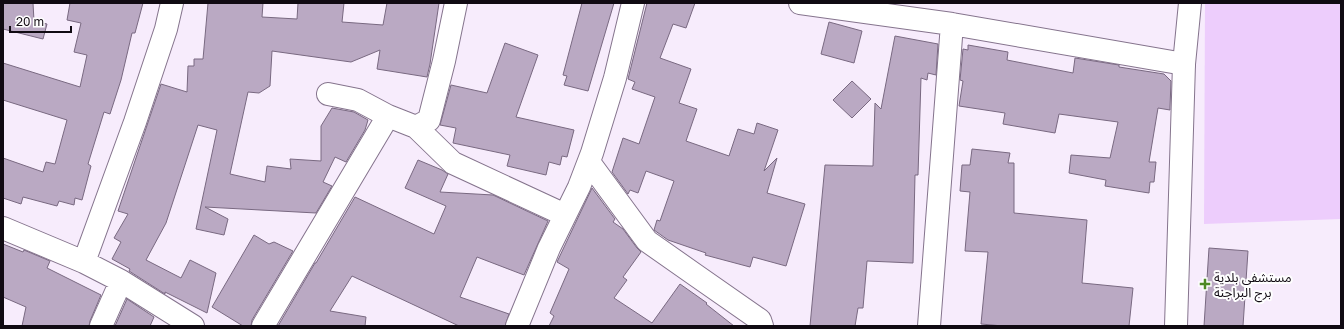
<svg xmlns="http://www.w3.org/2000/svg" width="1344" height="329" viewBox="0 0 1344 329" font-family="'Golos Text','Noto Sans Arabic',sans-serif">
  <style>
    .green { fill: #edcdfc }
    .building { fill: #baa9c3; stroke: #796981 }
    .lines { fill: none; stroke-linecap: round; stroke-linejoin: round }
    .minor-casing { stroke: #85748d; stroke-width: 24 }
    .tertiary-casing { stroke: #85748d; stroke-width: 24 }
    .minor { stroke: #fff; stroke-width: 22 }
    .tertiary { stroke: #fff; stroke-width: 22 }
    .poi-dot { fill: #4e8825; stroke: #fefefe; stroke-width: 1.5 }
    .labels { text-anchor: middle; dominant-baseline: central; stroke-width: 4; stroke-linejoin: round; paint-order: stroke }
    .poi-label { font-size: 13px; fill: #100a12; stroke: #fefefe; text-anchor: start }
  </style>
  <rect width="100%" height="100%" fill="#f7ecfc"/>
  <path class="green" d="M 1205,3 L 1341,3 L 1341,219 L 1204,224 Z"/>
  <path class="building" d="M 3,3 L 33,3 L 34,21 L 47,24 L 43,39 L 3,29 Z
    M 70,3 L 143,3 L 135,33 L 132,33 L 121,80 L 110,114 L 104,112 L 88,164 L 91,166 L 82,200 L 75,198 L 74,205 L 59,201 L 57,206 L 23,197 L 21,204 L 3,198 L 3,158 L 43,172 L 46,162 L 55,164 L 67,120 L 3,100 L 3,63 L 80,87 L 87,55 L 74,52 L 81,23 L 67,20 Z
    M 208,3 L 263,3 L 262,17 L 297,19 L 298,3 L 344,3 L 342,22 L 383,25 L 387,3 L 439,3 L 430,64 L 427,77 L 377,69 L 380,50 L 351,62 L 272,51 L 270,86 L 259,93 L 248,92 L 230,174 L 265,182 L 267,166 L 291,169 L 290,159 L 321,161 L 321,126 L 332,108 L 354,112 L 368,120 L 365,130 L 346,162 L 335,157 L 323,182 L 332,186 L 316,213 L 205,207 L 228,219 L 224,235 L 196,229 L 217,130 L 198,125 L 166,223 L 146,260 L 181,278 L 190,260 L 216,273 L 207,313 L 165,292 L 165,294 L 129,271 L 130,269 L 112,259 L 121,242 L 114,238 L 128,214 L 118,211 L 161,84 L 187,92 L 188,66 L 194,66 L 194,59 L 203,59 Z
    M 582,3 L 614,3 L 588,91 L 564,85 L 567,76 L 563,75 Z
    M 647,3 L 695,3 L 686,28 L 673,24 L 660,58 L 691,69 L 679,103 L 697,109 L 686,141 L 729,156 L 738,129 L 754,134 L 757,123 L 778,130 L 764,171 L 777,158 L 767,193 L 805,204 L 786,266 L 753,257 L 750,267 L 705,255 L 706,253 L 668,240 L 654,230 L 657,220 L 660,221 L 674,181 L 646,171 L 638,193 L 630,190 L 628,194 L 612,172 L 623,138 L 639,144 L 655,97 L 632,89 L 635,82 L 628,79 Z
    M 829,22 L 862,31 L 854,63 L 821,54 Z
    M 895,36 L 938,44 L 936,75 L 928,73 L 927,80 L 921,78 L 918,175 L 915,175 L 913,263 L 867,261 L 863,308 L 858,308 L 855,326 L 810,326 L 825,165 L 873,166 L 875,103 L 881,109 Z
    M 505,43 L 538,55 L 516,117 L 574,130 L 567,157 L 562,156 L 560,165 L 549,162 L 546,175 L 507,166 L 510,155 L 453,143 L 456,128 L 440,125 L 451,85 L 487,93 Z
    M 968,45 L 1008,52 L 1007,60 L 1073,73 L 1075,58 L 1119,65 L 1119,67 L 1164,74 L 1171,81 L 1170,107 L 1170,110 L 1158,108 L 1149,162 L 1156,162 L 1154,182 L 1150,182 L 1149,193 L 1105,186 L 1106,180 L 1069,173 L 1071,155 L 1110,158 L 1118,122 L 1059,114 L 1055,133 L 1003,124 L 1005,113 L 959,106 L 963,81 L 960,80 L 963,49 L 968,50 Z
    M 852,81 L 871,99 L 852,118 L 833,100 Z
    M 972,149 L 1010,153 L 1008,163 L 1014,163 L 1014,213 L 1087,220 L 1082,283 L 1133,288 L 1129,326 L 1003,326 L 981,324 L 988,252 L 965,251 L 970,192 L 960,191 L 962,165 L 970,165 Z
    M 418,160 L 442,170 L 448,174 L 440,192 L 493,195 L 548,221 L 524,275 L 477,257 L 460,297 L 509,314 L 505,326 L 459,326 L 352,276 L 330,311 L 366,317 L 365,326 L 278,326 L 315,263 L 316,263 L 355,197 L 434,234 L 446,206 L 405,188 Z
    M 592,188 L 615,219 L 613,222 L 623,229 L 637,248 L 641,252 L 623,277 L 627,280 L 614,298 L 652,323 L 680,284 L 707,303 L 706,304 L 734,326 L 549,326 L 554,316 L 550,313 L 569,269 L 557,262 Z
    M 254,235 L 269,244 L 274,242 L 293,251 L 252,320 L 251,326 L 243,326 L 212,307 Z
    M 3,244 L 23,252 L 24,250 L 50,261 L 47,268 L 101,295 L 90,321 L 89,326 L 22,326 L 26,307 L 3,297 Z
    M 1209,248 L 1248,251 L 1243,326 L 1204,326 Z
    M 127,299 L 154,317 L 150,326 L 115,326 Z"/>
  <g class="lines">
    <g class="minor-casing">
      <path id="minor" d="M 800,3 L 952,24 L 1184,64
        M 388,116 L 416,127 L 453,163 L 565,215
        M 416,127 L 429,120 L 444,61 L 456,3
        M 589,162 L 647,241 L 694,274 L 760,320 L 762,326
        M 3,228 L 84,262 L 121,281 L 193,326
        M 84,262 L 135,122 L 166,29 L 172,3
        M 101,326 L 121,281
        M 263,326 L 388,116 L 358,100 L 328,94
        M 517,326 L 549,248 L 579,187 L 592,153 L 615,78 L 633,3
        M 929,326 L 952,24"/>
    </g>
    <g class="tertiary-casing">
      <path id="tertiary" d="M 1176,326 L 1184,64 L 1190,3"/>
    </g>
    <use href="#minor" class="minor"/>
    <use href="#tertiary" class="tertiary"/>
  </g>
  <path class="poi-dot" d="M1203 278h4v4h4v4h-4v4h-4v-4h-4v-4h4z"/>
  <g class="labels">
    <g class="poi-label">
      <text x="1214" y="277">مستشفی بلدیة<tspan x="1214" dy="15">برج البراجنة</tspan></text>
    </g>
  </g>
  <rect width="1344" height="329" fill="none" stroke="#100a12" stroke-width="8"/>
  <path d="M10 26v6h61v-6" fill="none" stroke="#100a12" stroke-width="2"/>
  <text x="16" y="26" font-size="12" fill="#100a12" stroke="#fefefe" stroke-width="3" paint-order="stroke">20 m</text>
</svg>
